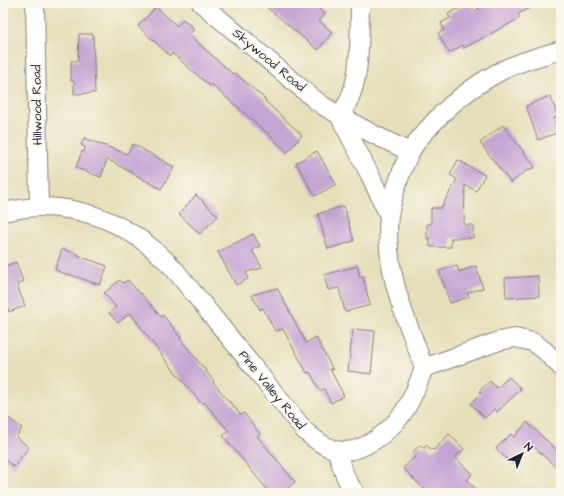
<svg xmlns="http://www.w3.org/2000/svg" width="564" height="496" viewBox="0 0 564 496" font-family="'Architects Daughter',sans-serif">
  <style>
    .building { fill: #c6a5d3 }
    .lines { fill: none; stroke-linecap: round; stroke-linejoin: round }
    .minor-casing { stroke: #84807a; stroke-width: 20 }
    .minor { stroke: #fff; stroke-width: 18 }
    .labels { text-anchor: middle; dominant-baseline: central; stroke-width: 3.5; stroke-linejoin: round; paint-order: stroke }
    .street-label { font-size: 13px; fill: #22223b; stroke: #fbf7ec }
  </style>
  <rect width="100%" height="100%" fill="#fbf7ec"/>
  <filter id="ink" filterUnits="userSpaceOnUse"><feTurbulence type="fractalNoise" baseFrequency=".025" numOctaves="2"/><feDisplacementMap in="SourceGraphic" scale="8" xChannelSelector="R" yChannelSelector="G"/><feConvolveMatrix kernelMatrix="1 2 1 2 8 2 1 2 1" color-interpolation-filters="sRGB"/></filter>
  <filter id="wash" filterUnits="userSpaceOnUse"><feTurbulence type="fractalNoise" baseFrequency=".012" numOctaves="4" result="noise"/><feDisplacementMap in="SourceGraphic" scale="16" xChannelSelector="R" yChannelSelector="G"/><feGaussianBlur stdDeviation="0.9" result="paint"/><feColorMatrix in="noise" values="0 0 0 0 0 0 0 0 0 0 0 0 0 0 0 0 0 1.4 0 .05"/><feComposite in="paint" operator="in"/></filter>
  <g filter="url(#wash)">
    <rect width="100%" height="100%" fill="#e6dfba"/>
    <g id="blocks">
      <path class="building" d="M 262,3 L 312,3 L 325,14 L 319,21 L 332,32 L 318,50 Z
        M 469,3 L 474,11 L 489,3 L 540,3 L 518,14 L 520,18 L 464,48 L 463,45 L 449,53 L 438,33 L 444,30 L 441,23 L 450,18 L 448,14 Z
        M 156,7 L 177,26 L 183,19 L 194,29 L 189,35 L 233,74 L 235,73 L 266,100 L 265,101 L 302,135 L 288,152 L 250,118 L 211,84 L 210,86 L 172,53 L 170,56 L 138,26 Z
        M 79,34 L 93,34 L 95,93 L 74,94 L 74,81 L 71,81 L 71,61 L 78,61 Z
        M 550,96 L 558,116 L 554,118 L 559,132 L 538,140 L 526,106 Z
        M 503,125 L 535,167 L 526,171 L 511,183 L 480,143 Z
        M 84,138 L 127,154 L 133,144 L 174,167 L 161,189 L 107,159 L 101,177 L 76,168 L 82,151 L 84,152 L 85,147 L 81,145 Z
        M 317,151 L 336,184 L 315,196 L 296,163 Z
        M 458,160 L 465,164 L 466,163 L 466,165 L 485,175 L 476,191 L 465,185 L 464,225 L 473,225 L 473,238 L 451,238 L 451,247 L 430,247 L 430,238 L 427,239 L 427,224 L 431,224 L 431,208 L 441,208 L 457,179 L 450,175 Z
        M 196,195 L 218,216 L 200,234 L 179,214 Z
        M 344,206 L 354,241 L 328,249 L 318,214 Z
        M 253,234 L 260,246 L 252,250 L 262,268 L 246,272 L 248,279 L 236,285 L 218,252 Z
        M 62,249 L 79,255 L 79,256 L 107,266 L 100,285 L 68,274 L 68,275 L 55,270 Z
        M 16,262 L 23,282 L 17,285 L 25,306 L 9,312 L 3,294 L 3,267 Z
        M 357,266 L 360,277 L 363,276 L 370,305 L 345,312 L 339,288 L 328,290 L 324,275 Z
        M 457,266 L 459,272 L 476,266 L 483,288 L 467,293 L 469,297 L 450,303 L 439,271 Z
        M 538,276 L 539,296 L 506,298 L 505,278 L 506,278 Z
        M 120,280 L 123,283 L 128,280 L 140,294 L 141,293 L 161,317 L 163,315 L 181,338 L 180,339 L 214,381 L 213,382 L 230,403 L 230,402 L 241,415 L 244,413 L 260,434 L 257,436 L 295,482 L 282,493 L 270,493 L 223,436 L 229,431 L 204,402 L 202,404 L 167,362 L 130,313 L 118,323 L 109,313 L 116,307 L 104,293 Z
        M 277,288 L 306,343 L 316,337 L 333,370 L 330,369 L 344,396 L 331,403 L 324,389 L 320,391 L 310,372 L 307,373 L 283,329 L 275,331 L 263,308 L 260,310 L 252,295 Z
        M 353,329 L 375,331 L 371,374 L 348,371 Z
        M 509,377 L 521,389 L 497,412 L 494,409 L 485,418 L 471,404 L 481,393 L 479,391 L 490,381 L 497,388 Z
        M 3,414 L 22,428 L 16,437 L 29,447 L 14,467 L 3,458 Z
        M 527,422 L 561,454 L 561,472 L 531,444 L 512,464 L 496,448 L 511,434 L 514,437 Z
        M 449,434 L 464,449 L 455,457 L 472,474 L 467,480 L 480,493 L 428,493 L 403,468 L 415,457 L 412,453 L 420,445 L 424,448 L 426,445 L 432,450 L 433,449 L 434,450 Z"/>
    </g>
  </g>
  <g filter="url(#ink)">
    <use href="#blocks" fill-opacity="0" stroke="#84807a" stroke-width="1"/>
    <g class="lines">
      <g class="minor-casing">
        <path id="minor" d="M 35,3 L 39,207
          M 201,3 L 314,99 L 325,107 L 339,115 L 370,175 L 389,216
          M 360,3 C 359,36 363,90 339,115 L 371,133 L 410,152
          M 3,212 C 15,210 27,207 40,207 C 95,207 138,230 175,270 L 305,431 C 314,439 325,448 337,450 C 361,456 390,431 403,413 C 413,399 418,383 424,368 C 413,335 398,304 392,270 C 389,254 387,232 389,216 C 390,209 392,202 394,195 C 398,181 403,166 410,153 C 414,145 420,137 426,131 C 447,106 472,86 501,71 C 520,61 541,56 561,50
          M 424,368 L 499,341 L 515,338 L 533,342 L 544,350 L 561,367
          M 337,450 C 341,465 345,481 356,493"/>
      </g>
      <use href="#minor" class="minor"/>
    </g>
  </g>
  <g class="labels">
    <g class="street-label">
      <text transform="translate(269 60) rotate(40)">Skywood Road</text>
      <text transform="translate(37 105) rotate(-91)">Hillwood Road</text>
      <text transform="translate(272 390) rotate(51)">Pine Valley Road</text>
    </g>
  </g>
  <rect width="564" height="496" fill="none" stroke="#fbf7ec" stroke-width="16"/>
  <g transform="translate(522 454) rotate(43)" stroke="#fbf7ec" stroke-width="3" paint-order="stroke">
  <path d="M0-3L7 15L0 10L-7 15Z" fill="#22223b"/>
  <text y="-6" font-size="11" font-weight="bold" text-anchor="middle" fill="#22223b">N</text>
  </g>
</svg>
